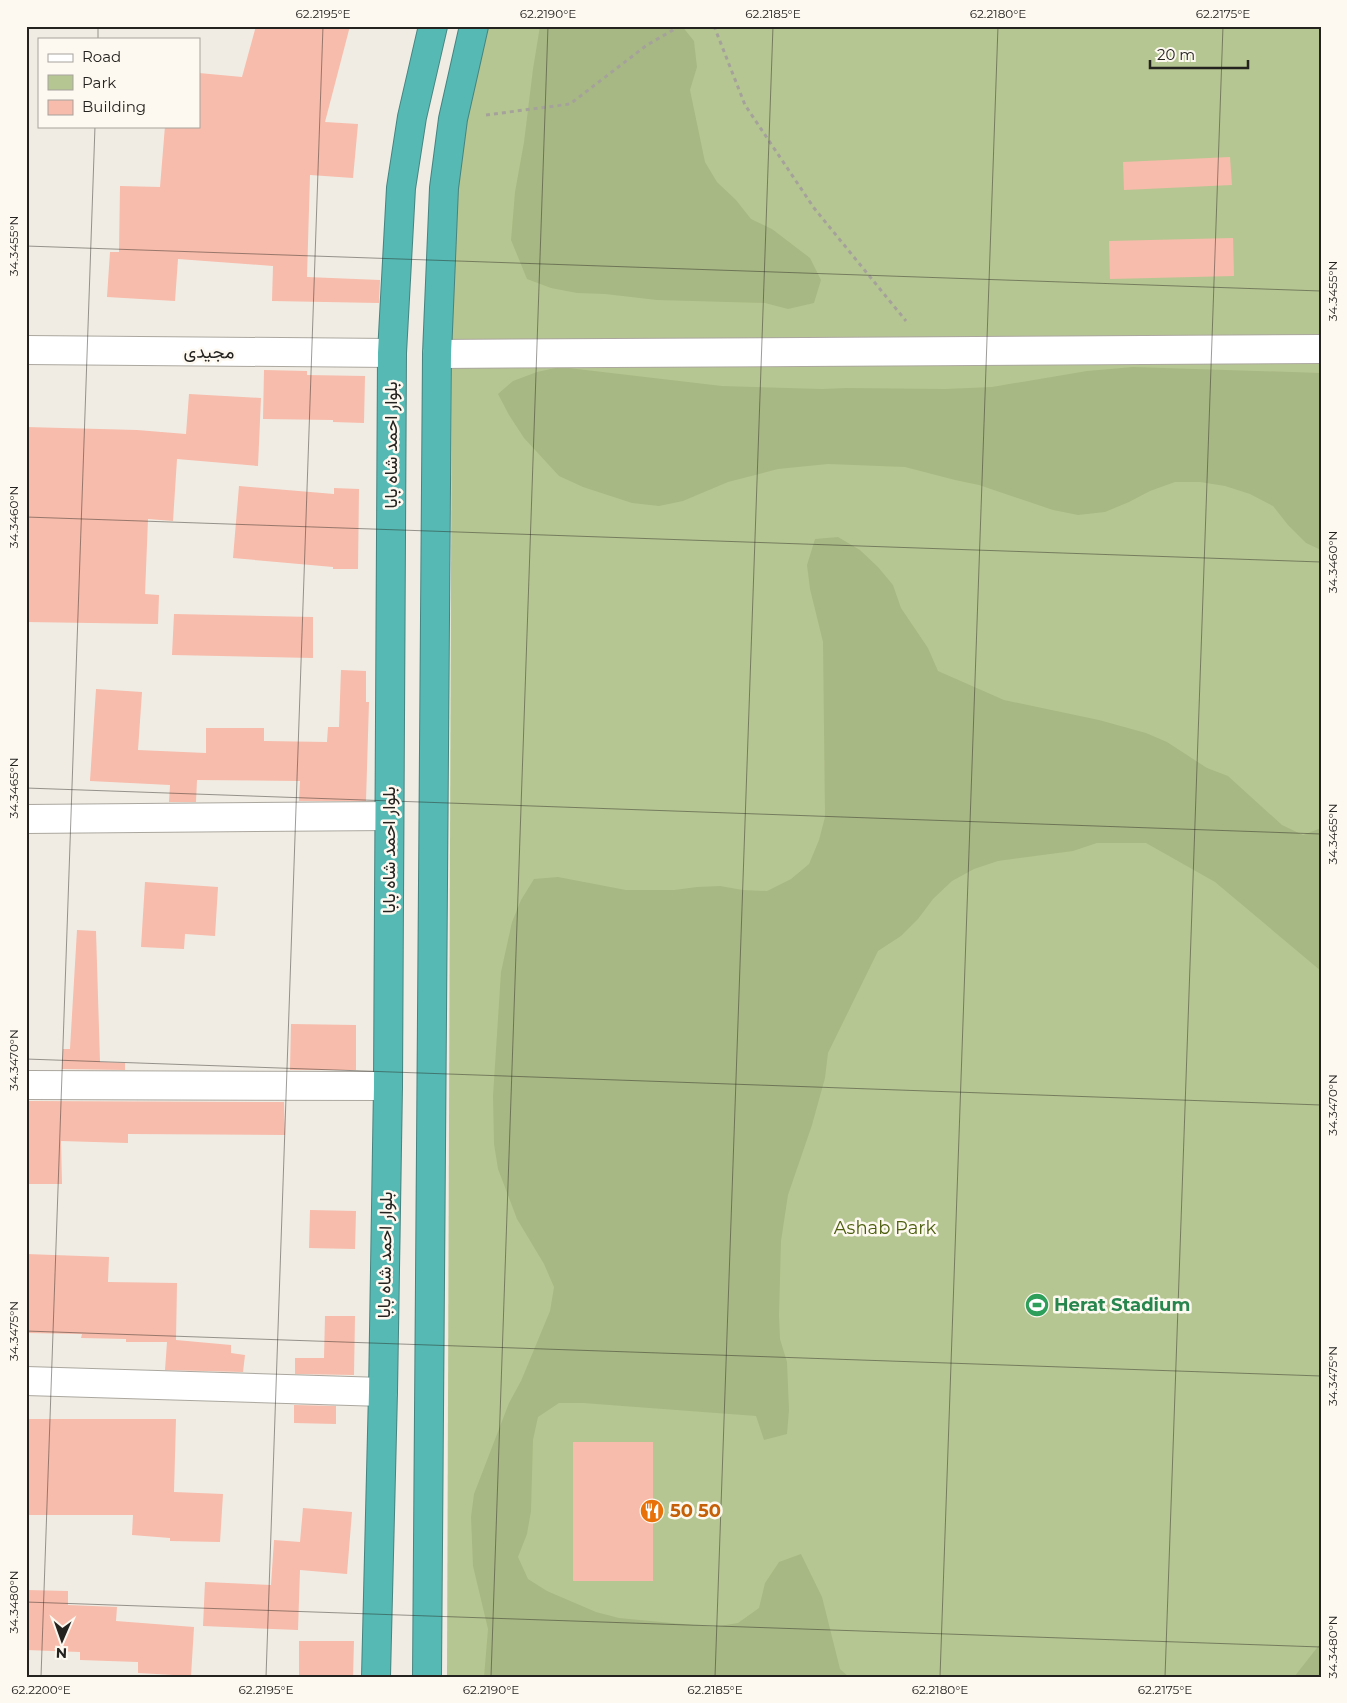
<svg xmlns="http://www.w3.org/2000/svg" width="1347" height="1703" viewBox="0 0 1347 1703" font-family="Montserrat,Vazirmatn,sans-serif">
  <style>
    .green { fill: #b6c692 }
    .forest { fill: #a8b884 }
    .building { fill: #f7bcab }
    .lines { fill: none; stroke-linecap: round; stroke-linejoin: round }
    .minor-casing { stroke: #aba79f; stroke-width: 30 }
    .highway-casing { stroke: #458480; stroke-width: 30 }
    .path { stroke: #a5a29b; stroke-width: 3; stroke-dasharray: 4 4; stroke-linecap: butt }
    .minor { stroke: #fff; stroke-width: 28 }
    .highway { stroke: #56b9b3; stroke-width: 28 }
    .ticks { fill: none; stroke: #252320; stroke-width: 1; stroke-opacity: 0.45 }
    .labels { text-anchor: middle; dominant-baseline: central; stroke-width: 5; stroke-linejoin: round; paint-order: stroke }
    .street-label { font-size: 18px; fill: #252320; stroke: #fdf9f0 }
    .park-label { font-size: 18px; fill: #4d5f0f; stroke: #fdf9f0 }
    .leisure-label { font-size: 18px; font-weight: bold; fill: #27864d; stroke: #fdf9f0; text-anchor: start }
    .food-label { font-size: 18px; font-weight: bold; fill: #c56008; stroke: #fdf9f0; text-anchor: start }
    .neatline { fill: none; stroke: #252320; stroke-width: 2 }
    .ticks-label { font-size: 12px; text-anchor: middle; fill: #252320 }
  </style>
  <rect width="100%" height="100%" fill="#f0ece3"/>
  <path class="green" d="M 484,26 L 1321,26 L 1321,1677 L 447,1677 L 452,295 L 457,176 Z"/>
  <path class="forest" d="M 540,26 L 682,26 L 694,41 L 697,67 L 690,90 L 705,162 L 717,182 L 736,200 L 751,219 L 772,229 L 810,258 L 821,280 L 814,303 L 788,309 L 765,303 L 657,300 L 605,294 L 577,293 L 551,288 L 527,279 L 511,240 L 515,192 L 524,142 L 533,69 Z
    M 560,367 L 722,386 L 822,389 L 846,388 L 945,389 L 992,387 L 1087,371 L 1133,367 L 1321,373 L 1321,550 L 1306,543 L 1288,525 L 1273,506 L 1250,494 L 1225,486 L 1200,482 L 1175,482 L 1150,491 L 1129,502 L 1105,512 L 1078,515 L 1053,510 L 979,485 L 955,480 L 905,467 L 828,464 L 778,469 L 728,482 L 683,501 L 659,506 L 632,503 L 583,487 L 559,476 L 524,438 L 509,415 L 498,394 L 513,381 L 537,372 Z
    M 838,537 L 860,550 L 878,567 L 893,585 L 901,608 L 928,648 L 938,671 L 1004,700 L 1099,720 L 1146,733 L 1167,742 L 1207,768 L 1228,776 L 1282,825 L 1303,835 L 1321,828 L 1321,971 L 1215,882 L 1146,843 L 1097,843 L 1073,851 L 998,861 L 974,869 L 952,881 L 933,899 L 918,919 L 901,936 L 878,951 L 828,1053 L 825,1078 L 812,1125 L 788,1195 L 781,1241 L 779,1315 L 780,1339 L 787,1362 L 789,1410 L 787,1434 L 764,1440 L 756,1416 L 583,1403 L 559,1403 L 538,1417 L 533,1440 L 531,1511 L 527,1534 L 518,1557 L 528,1579 L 547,1591 L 596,1612 L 619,1618 L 714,1627 L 738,1623 L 759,1608 L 765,1583 L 779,1562 L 801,1554 L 822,1597 L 840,1669 L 849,1677 L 484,1677 L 488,1629 L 473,1566 L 471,1517 L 474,1494 L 509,1403 L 521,1381 L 550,1311 L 554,1287 L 544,1264 L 517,1219 L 498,1169 L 494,1144 L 493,1096 L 501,972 L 512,922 L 521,900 L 534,879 L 558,877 L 626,890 L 674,890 L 697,887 L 720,886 L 743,890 L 767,891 L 791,879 L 809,864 L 819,840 L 825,817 L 823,642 L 810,589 L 807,565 L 815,539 Z
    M 1321,1642 L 1321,1677 L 1294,1677 L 1320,1644 Z"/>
  <path class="building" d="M 256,26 L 350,26 L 325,122 L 358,124 L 353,178 L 310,175 L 307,277 L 380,280 L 379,303 L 272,301 L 273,266 L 178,259 L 175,301 L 107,297 L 110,252 L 119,252 L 120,186 L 160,187 L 165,126 L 199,126 L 199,73 L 242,77 Z
    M 1230,157 L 1232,185 L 1124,190 L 1123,162 Z
    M 1233,238 L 1234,276 L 1110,279 L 1109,241 Z
    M 264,370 L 307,371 L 307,375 L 365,376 L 364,423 L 333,422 L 333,420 L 263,419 Z
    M 189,394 L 261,398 L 258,466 L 177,459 L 173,521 L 148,519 L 145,594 L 159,595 L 158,624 L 26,622 L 26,427 L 137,430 L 186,434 Z
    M 239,486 L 334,494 L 334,488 L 359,489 L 358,569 L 333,569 L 333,567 L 233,558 Z
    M 174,614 L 313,617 L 313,658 L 172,655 Z
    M 341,670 L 366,671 L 366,702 L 369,702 L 366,801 L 299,801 L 300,781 L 197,780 L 196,802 L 169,802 L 170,785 L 90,781 L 96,689 L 142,692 L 138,750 L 206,753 L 206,728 L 264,728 L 264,741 L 327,742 L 328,727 L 339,727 Z
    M 145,882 L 218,887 L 215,936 L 185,934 L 184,949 L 141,947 Z
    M 77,930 L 96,931 L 100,1062 L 125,1063 L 125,1070 L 62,1069 L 63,1049 L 70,1049 Z
    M 291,1024 L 356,1025 L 356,1070 L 290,1070 Z
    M 29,1101 L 284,1102 L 285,1135 L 128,1134 L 128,1143 L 61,1141 L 62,1184 L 26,1184 L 26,1150 L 29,1150 Z
    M 310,1210 L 356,1211 L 355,1249 L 309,1248 Z
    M 26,1254 L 109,1257 L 108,1282 L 177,1283 L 176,1340 L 231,1345 L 231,1353 L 245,1355 L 243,1372 L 165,1370 L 167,1342 L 126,1342 L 126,1339 L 81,1338 L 82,1334 L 26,1333 Z
    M 325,1316 L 355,1316 L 354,1375 L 295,1374 L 295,1358 L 324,1358 Z
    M 294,1405 L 336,1406 L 336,1424 L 294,1423 Z
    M 26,1419 L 176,1419 L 174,1492 L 223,1494 L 220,1542 L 170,1541 L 170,1538 L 132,1535 L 133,1515 L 26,1515 Z
    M 573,1442 L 653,1442 L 653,1581 L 573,1581 Z
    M 303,1508 L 352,1512 L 347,1574 L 300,1570 L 298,1630 L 203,1626 L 205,1582 L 271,1585 L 274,1540 L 300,1542 Z
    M 26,1590 L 68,1591 L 68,1605 L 117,1607 L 116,1621 L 194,1627 L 191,1676 L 138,1673 L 138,1662 L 80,1660 L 80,1652 L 26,1650 Z
    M 299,1641 L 354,1641 L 353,1677 L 299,1677 Z"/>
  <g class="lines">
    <g class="minor-casing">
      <path id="minor" d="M 26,350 L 392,353
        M 437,354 L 1321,349
        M 26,819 L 389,816
        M 26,1085 L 388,1086
        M 26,1381 L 383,1392"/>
    </g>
    <g class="highway-casing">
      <path id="highway" d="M 376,1677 L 383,1392 L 388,1086 L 392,353 L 401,188 L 412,117 L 433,26
        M 427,1677 L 437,354 L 444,188 L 453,119 L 474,26"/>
    </g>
    <path class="path" d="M 714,26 L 745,105 L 814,208 L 906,321
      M 486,115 L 570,104 L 647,45 L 680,26"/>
    <use href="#minor" class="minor"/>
    <use href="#highway" class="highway"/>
  </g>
  <path class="ticks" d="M 98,39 L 98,26M 26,246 L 1321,291M 26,517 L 1321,562M 26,788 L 1321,834M 26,1059 L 1321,1105M 26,1331 L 1321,1376M 26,1602 L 1321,1647M 41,1677 L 95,126M 266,1677 L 323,26M 491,1677 L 548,26M 715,1677 L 773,26M 940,1677 L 998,26M 1165,1677 L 1223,26"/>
  <defs>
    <g id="stadium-disc" transform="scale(1.25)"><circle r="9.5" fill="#2e9e5b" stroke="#fdf9f0"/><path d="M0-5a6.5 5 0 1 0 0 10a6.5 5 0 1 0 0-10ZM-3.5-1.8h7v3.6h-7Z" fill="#fff"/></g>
    <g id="restaurant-disc" transform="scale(1.25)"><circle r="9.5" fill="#e8710a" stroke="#fdf9f0"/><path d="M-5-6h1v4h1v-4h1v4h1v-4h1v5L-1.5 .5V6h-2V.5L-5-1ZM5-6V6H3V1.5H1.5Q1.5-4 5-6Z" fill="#fff"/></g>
  </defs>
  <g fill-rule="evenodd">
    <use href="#stadium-disc" x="1037" y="1305"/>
    <use href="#restaurant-disc" x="652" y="1511"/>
  </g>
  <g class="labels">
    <g class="street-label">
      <text transform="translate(209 352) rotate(1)">مجیدی</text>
      <text transform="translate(391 445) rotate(-90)">بلوار احمد شاه بابا</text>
      <text transform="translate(389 850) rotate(-90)">بلوار احمد شاه بابا</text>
      <text transform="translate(385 1255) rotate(-89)">بلوار احمد شاه بابا</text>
    </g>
    <g class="park-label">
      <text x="885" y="1228">Ashab Park</text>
    </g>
    <g class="leisure-label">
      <text x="1054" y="1305">Herat Stadium</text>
    </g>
    <g class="food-label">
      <text x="670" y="1511">50 50</text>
    </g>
  </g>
  <rect width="1347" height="1703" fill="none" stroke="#fdf9f0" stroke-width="55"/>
  <rect x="38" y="38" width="162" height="90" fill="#fdf9f0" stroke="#a7a39d"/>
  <rect x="48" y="54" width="25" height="8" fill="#ffffff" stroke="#a7a39d"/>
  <text x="82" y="62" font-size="15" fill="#252320">Road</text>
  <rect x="48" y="75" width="25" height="15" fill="#b6c692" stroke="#a7a39d"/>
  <text x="82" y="88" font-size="15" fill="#252320">Park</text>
  <rect x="48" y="100" width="25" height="15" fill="#f7bcab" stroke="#a7a39d"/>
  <text x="82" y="112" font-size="15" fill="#252320">Building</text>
  <g transform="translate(62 1640) rotate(182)" stroke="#fdf9f0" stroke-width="4" paint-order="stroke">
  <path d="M0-4L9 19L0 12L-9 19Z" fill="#252320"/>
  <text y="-8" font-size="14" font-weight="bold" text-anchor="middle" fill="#252320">N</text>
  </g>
  <path d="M1150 60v8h98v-8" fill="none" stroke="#252320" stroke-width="2.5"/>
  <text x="1157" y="60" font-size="15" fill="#252320" stroke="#fdf9f0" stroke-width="4" paint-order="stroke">20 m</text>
  <rect x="28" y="28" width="1292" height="1648" class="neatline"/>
  <g class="ticks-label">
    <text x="323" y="18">62.2195°E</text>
    <text x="548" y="18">62.2190°E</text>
    <text x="773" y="18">62.2185°E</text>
    <text x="998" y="18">62.2180°E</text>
    <text x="1223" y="18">62.2175°E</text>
    <text transform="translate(14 246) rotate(-90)" y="4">34.3455°N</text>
    <text transform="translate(1333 291) rotate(-90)" y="4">34.3455°N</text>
    <text transform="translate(14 517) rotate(-90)" y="4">34.3460°N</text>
    <text transform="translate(1333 562) rotate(-90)" y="4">34.3460°N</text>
    <text transform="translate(14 788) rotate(-90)" y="4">34.3465°N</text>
    <text transform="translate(1333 834) rotate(-90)" y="4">34.3465°N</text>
    <text transform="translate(14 1060) rotate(-90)" y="4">34.3470°N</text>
    <text transform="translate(1333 1105) rotate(-90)" y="4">34.3470°N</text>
    <text transform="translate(14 1331) rotate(-90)" y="4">34.3475°N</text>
    <text transform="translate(1333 1376) rotate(-90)" y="4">34.3475°N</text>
    <text transform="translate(14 1602) rotate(-90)" y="4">34.3480°N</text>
    <text transform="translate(1333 1647) rotate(-90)" y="4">34.3480°N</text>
    <text x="41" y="1694">62.2200°E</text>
    <text x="266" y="1694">62.2195°E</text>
    <text x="491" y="1694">62.2190°E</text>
    <text x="715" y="1694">62.2185°E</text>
    <text x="940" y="1694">62.2180°E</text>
    <text x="1165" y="1694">62.2175°E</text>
  </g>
</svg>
